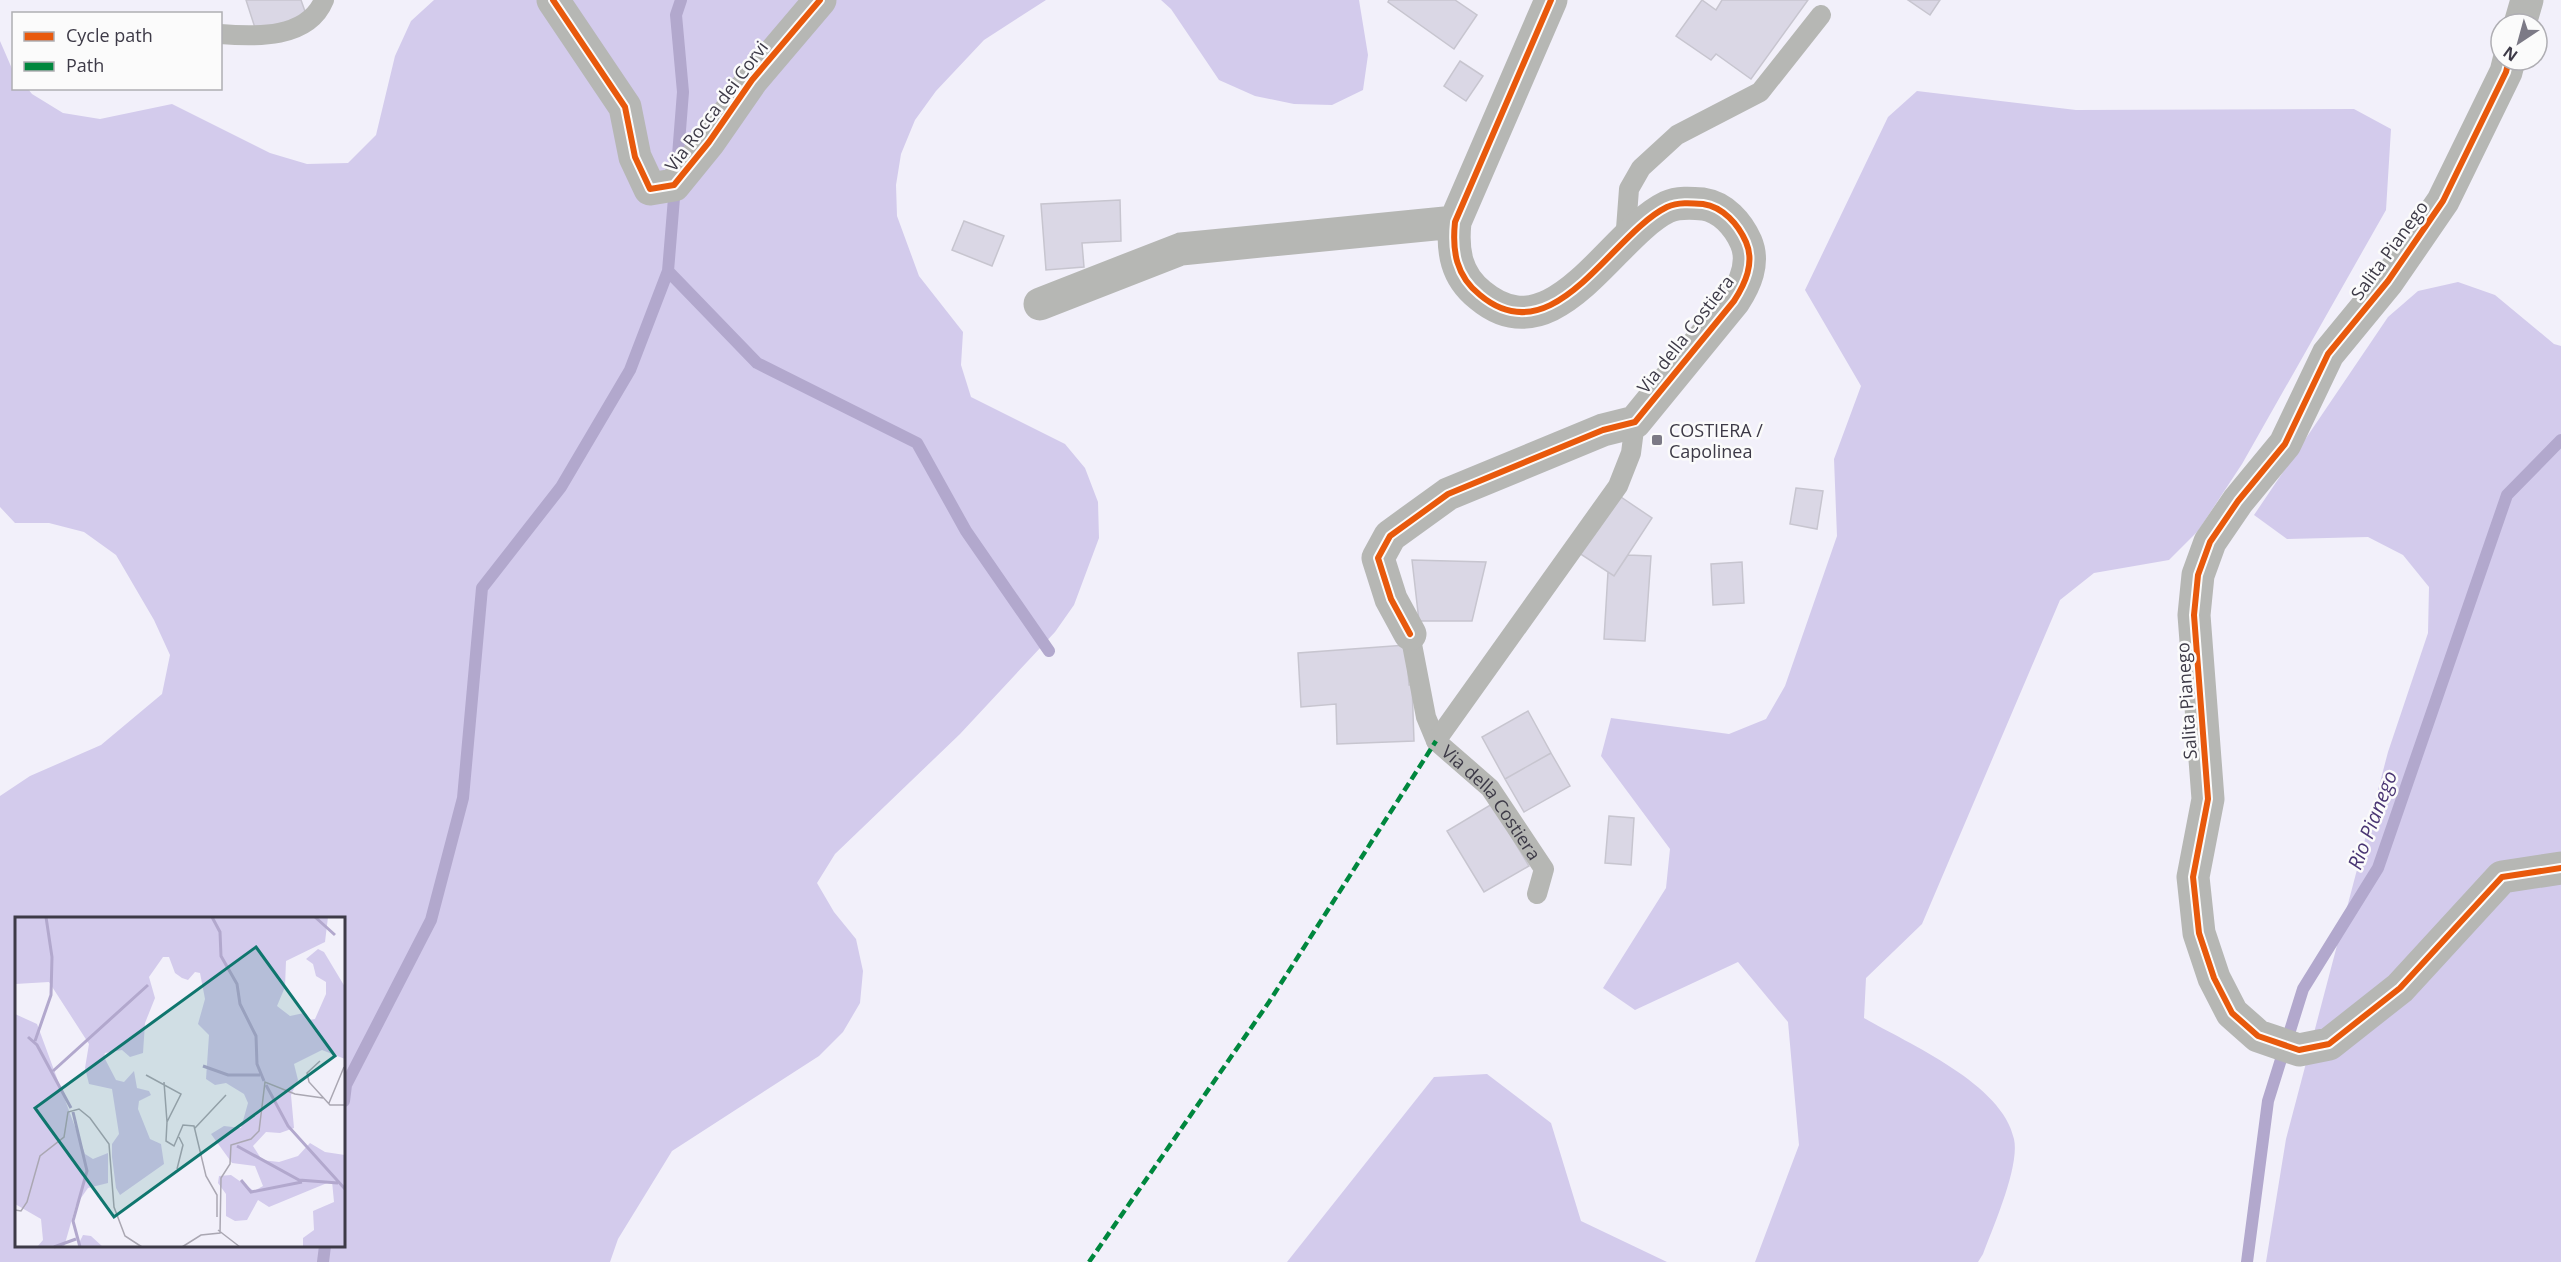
<svg xmlns="http://www.w3.org/2000/svg" width="2561" height="1262" viewBox="0 0 2561 1262" font-family="'Open Sans',sans-serif">
  <style>
    .forest { fill: #d3cbec; fill-rule: evenodd }
    .lines { fill: none; stroke-linecap: round; stroke-linejoin: round }
    .stream { stroke: #b2a8cd; stroke-width: 12 }
    .building { fill: #dad7e5; stroke: #c7c5cf; stroke-width: 1.5 }
    .service { stroke: #b6b7b4; stroke-width: 20 }
    .minor { stroke: #b6b7b4; stroke-width: 33 }
    .quiet { stroke: #00873e; stroke-width: 4.5; stroke-dasharray: 9 4.5; stroke-linecap: butt }
    .cycleway-casing { stroke: #fbfbfb; stroke-width: 10 }
    .cycleway { stroke: #e8590c; stroke-width: 6 }
    .poi-dot { fill: #7c7a86; stroke: #fbfbfb; stroke-width: 2 }
    .labels { text-anchor: middle; dominant-baseline: central; stroke-width: 5; stroke-linejoin: round; paint-order: stroke }
    .street-label { font-size: 18px; fill: #3d3a47; stroke: #fbfbfb }
    .poi-label { font-size: 18px; fill: #3d3a47; stroke: #fbfbfb; text-anchor: start }
    .water-label { font-size: 20px; font-style: italic; fill: #493573; stroke: #fbfbfb }
    .inset-river { fill: none; stroke: #b2a8cd; stroke-width: 3 }
    .inset-road { fill: none; stroke: #aaa7b2; stroke-width: 1.5 }
    .view { fill: #0f766e; fill-opacity: 0.15; stroke: #0f766e; stroke-width: 3 }
    .inset-edge { fill: none; stroke: #3d3a47; stroke-width: 3 }
  </style>
  <rect width="100%" height="100%" fill="#f2f0fa"/>
  <path class="forest" d="M 434,0 L 1046,0 L 984,40 L 936,91 L 915,120 L 901,154 L 896,185 L 897,216 L 919,276 L 963,332 L 961,365 L 971,397 L 1065,444 L 1085,468 L 1098,502 L 1099,538 L 1074,605 L 1055,632 L 960,734 L 835,854 L 817,883 L 834,912 L 856,939 L 863,971 L 860,1003 L 843,1032 L 819,1056 L 672,1151 L 618,1239 L 610,1262 L 0,1262 L 0,796 L 30,776 L 101,745 L 162,694 L 170,655 L 154,620 L 116,555 L 84,532 L 49,523 L 15,523 L 0,507 L 0,41 L 13,71 L 14,88 L 28,89 L 32,94 L 63,113 L 100,119 L 172,104 L 270,153 L 307,164 L 348,163 L 376,135 L 395,56 L 411,21 ZM 16,918 L 344,918 L 344,1246 L 16,1246 Z
    M 1161,0 L 1359,0 L 1368,55 L 1363,90 L 1332,105 L 1294,104 L 1255,96 L 1219,80 L 1171,9 Z
    M 1917,91 L 2076,110 L 2354,109 L 2391,129 L 2386,210 L 2242,464 L 2198,531 L 2169,560 L 2094,573 L 2060,600 L 1922,924 L 1866,978 L 1864,1018 C 1909,1044 2003,1084 2014,1139 C 2020,1166 1993,1227 1983,1254 L 1978,1262 L 1755,1262 L 1799,1145 L 1788,1022 L 1738,962 L 1635,1010 L 1603,988 L 1666,888 L 1670,849 L 1601,756 L 1611,718 L 1729,734 L 1766,719 L 1785,686 L 1837,536 L 1834,459 L 1861,386 L 1805,290 L 1888,117 Z
    M 2458,282 L 2495,295 L 2554,344 L 2561,346 L 2561,1262 L 2266,1262 L 2286,1139 L 2388,752 L 2428,633 L 2429,587 L 2403,555 L 2368,537 L 2287,539 L 2254,515 L 2388,317 L 2418,291 Z
    M 1487,1074 L 1551,1123 L 1581,1221 L 1667,1262 L 1287,1262 L 1434,1077 Z"/>
  <g class="lines">
    <path class="stream" d="M 677,168 L 683,92 L 676,15 L 681,0
      M 668,271 L 757,363 L 917,443 L 966,531 L 1049,651
      M 344,1101 L 346,1085 L 431,920 L 463,798 L 482,588 L 561,487 L 630,370 L 668,271 L 675,186
      M 323,1262 L 325,1246
      M 2247,1262 L 2268,1101 L 2303,989 L 2378,868 L 2507,495 L 2561,440"/>
  </g>
  <path class="building" d="M 246,0 L 301,0 L 307,17 L 257,34 Z
    M 1389,0 L 1455,0 L 1477,15 L 1454,49 L 1388,2 Z
    M 1702,0 L 1716,10 L 1722,0 L 1808,0 L 1751,79 L 1716,54 L 1711,60 L 1676,36 Z
    M 1908,0 L 1940,0 L 1930,15 Z
    M 1460,61 L 1483,76 L 1466,101 L 1444,86 Z
    M 1120,200 L 1121,241 L 1082,243 L 1084,267 L 1046,270 L 1041,204 Z
    M 964,221 L 1004,236 L 992,266 L 952,250 Z
    M 1796,488 L 1823,491 L 1817,529 L 1790,524 Z
    M 1618,495 L 1652,518 L 1614,576 L 1579,553 Z
    M 1628,555 L 1651,556 L 1645,641 L 1604,639 L 1608,572 L 1614,576 Z
    M 1412,560 L 1486,562 L 1472,621 L 1419,621 Z
    M 1742,562 L 1744,603 L 1713,605 L 1711,564 Z
    M 1406,645 L 1409,685 L 1412,685 L 1414,741 L 1337,744 L 1336,704 L 1301,707 L 1298,653 Z
    M 1528,711 L 1551,753 L 1505,779 L 1482,737 Z
    M 1551,753 L 1570,786 L 1524,812 L 1505,779 Z
    M 1492,804 L 1529,866 L 1484,892 L 1447,831 Z
    M 1609,816 L 1634,818 L 1631,865 L 1605,863 Z"/>
  <g class="lines">
    <g class="service">
      <path d="M 220,34 C 256,37 308,39 324,0"/>
      <path d="M 1625,242 L 1629,189 L 1641,168 L 1677,135 L 1760,92 L 1821,15"/>
      <path id="s1" d="M 1410,634 L 1426,717 L 1436,741 L 1490,788 L 1544,869 L 1537,894"/>
      <path d="M 1436,741 L 1618,486 L 1631,453 L 1635,422"/>
    </g>
    <path class="minor" d="M 553,0 L 625,107 L 635,157 L 650,189 L 674,185 L 709,142 L 752,80 L 820,0
      M 2520,24 L 2527,0
      M 2509,60 L 2506,72 L 2443,201 L 2388,281 L 2328,354 L 2285,444 L 2238,501 L 2210,542 L 2198,575 L 2194,615 L 2208,799 L 2193,877 L 2199,933 L 2214,978 L 2232,1013 L 2258,1036 L 2299,1050 L 2329,1044 L 2400,988 L 2502,877 L 2561,868
      M 1040,304 L 1181,249 L 1455,222
      M 1410,634 L 1391,599 L 1378,558 L 1390,536 L 1448,494 L 1603,430 L 1635,422 L 1734,301 C 1745,284 1755,263 1746,242 C 1738,224 1723,207 1703,204 C 1691,203 1678,202 1667,207 C 1611,234 1554,357 1480,295 C 1456,276 1452,251 1455,222 L 1551,0"/>
    <path class="quiet" d="M 1089,1262 L 1269,1002 L 1436,741"/>
    <g class="cycleway-casing">
      <path id="cycleway" d="M 553,0 L 625,107 L 635,157 L 650,189 L 674,185 L 709,142 L 752,80 L 820,0
        M 2509,60 L 2506,72 L 2443,201 L 2388,281 L 2328,354 L 2285,444 L 2238,501 L 2210,542 L 2198,575 L 2194,615 L 2208,799 L 2193,877 L 2199,933 L 2214,978 L 2232,1013 L 2258,1036 L 2299,1050 L 2329,1044 L 2400,988 L 2502,877 L 2561,868
        M 1410,634 L 1391,599 L 1378,558 L 1390,536 L 1448,494 L 1603,430 L 1635,422 L 1734,301 C 1745,284 1755,263 1746,242 C 1738,224 1723,207 1703,204 C 1691,203 1678,202 1667,207 C 1611,234 1554,357 1480,295 C 1456,276 1452,251 1455,222 L 1551,0"/>
    </g>
    <use href="#cycleway" class="cycleway"/>
  </g>
  <rect class="poi-dot" x="1651" y="434" width="12" height="12" rx="3"/>
  <g class="labels">
    <g class="street-label">
      <text transform="translate(716 106) rotate(-53)">Via Rocca dei Corvi</text>
      <text transform="translate(2389 250) rotate(-54)">Salita Pianego</text>
      <text transform="translate(1685 334) rotate(-52)">Via della Costiera</text>
      <text transform="translate(2186 701) rotate(-94)">Salita Pianego</text>
      <text stroke="none"><textPath href="#s1" startOffset="194">Via della Costiera</textPath></text>
    </g>
    <g class="poi-label">
      <text x="1669" y="430">COSTIERA /<tspan x="1669" dy="21">Capolinea</tspan></text>
    </g>
    <g class="water-label">
      <text transform="translate(2372 820) rotate(-69)">Rio Pianego</text>
    </g>
  </g>
  <g transform="translate(15 917)">
    <rect width="330" height="330" fill="#f2f0fa"/>
    <path d="M 0,0 L 313,0 L 310,25 L 271,44 L 270,70 L 262,89 L 275,99 L 289,96 L 294,103 L 300,102 L 311,77 L 311,65 L 301,59 L 298,47 L 291,42 L 303,32 L 309,35 L 330,70 L 330,142 L 307,133 L 279,147 L 283,163 L 276,178 L 279,211 L 265,216 L 251,215 L 238,229 L 247,243 L 264,245 L 283,239 L 295,226 L 310,235 L 330,238 L 330,330 L 288,330 L 288,321 L 299,313 L 298,294 L 319,285 L 317,264 L 254,290 L 243,283 L 232,303 L 220,304 L 211,299 L 211,277 L 203,266 L 204,259 L 216,258 L 239,274 L 248,269 L 240,249 L 217,246 L 196,217 L 209,209 L 226,211 L 233,186 L 229,177 L 211,166 L 200,168 L 191,162 L 194,118 L 183,107 L 190,82 L 185,56 L 180,55 L 173,63 L 167,61 L 160,56 L 154,40 L 148,40 L 134,60 L 140,81 L 130,106 L 128,136 L 115,140 L 107,133 L 90,136 L 89,140 L 101,163 L 109,165 L 119,154 L 122,171 L 134,174 L 136,178 L 124,184 L 123,192 L 135,222 L 146,227 L 149,247 L 105,278 L 101,271 L 97,240 L 97,227 L 104,217 L 97,172 L 74,167 L 70,151 L 74,127 L 34,65 L 0,67 ZM 0,97 L 22,107 L 70,237 L 78,242 L 93,236 L 93,266 L 73,271 L 61,288 L 49,330 L 22,330 L 28,323 L 26,302 L 0,287 ZM 68,318 L 76,319 L 88,330 L 62,330 Z" fill="#d3cbec"/>
    <path class="inset-river" d="M 197,0 L 205,15 L 206,39 L 222,67 L 225,87 L 241,119 L 242,147 L 249,164M 300,0 L 320,18M 13,120 L 22,128 L 56,191M 20,124 L 36,78 L 37,40 L 31,0M 188,149 L 213,158 L 245,158M 38,154 L 133,68M 251,168 L 273,209 L 330,272M 58,195 L 72,254 L 58,304 L 65,330M 222,229 L 284,263 L 323,266M 226,263 L 236,275 L 287,265M 39,330 L 61,322"/>
    <path class="inset-road" d="M 305,144 L 292,156 L 294,165 L 315,188 L 330,188M 131,158 L 166,177 L 152,205 L 151,224 L 159,229 L 168,208 L 179,209 L 191,259 L 202,278 L 202,300M 149,165 L 152,205M 314,186 L 329,150M 180,211 L 211,178M 162,252 L 168,228 L 164,220M 0,293 L 6,294 L 12,285 L 25,239 L 49,220 L 53,195 L 64,192 L 75,201 L 94,227 L 99,290 L 110,319 L 127,330M 203,313 L 225,330M 167,330 L 186,318 L 205,316 L 206,261 L 215,247 L 216,228 L 236,222 L 244,214 L 250,165 L 280,177 L 308,181"/>
    <path class="view" d="M 241,30 L 320,139 L 99,300 L 20,191 Z"/>
    <rect width="330" height="330" class="inset-edge"/>
  </g>
  <rect x="12" y="12" width="210" height="78" fill="#fbfbfb" stroke="#afaeb3" stroke-width="1.5"/>
  <rect x="24" y="32" width="30" height="9" fill="#e8590c" stroke="#afaeb3" stroke-width="1.5"/>
  <text x="66" y="42" font-size="18" fill="#3d3a47">Cycle path</text>
  <rect x="24" y="62" width="30" height="9" fill="#00873e" stroke="#afaeb3" stroke-width="1.5"/>
  <text x="66" y="72" font-size="18" fill="#3d3a47">Path</text>
  <g transform="translate(2519 42) rotate(216)"><circle r="28" fill="#fbfbfb" stroke="#afaeb3" stroke-width="1.5"/>
  <path d="M0-4.5L10 22L0 15L-10 22Z" fill="#7c7a86"/>
  <text y="-9" font-size="16" font-weight="bold" text-anchor="middle" fill="#3d3a47">N</text>
  </g>
</svg>
